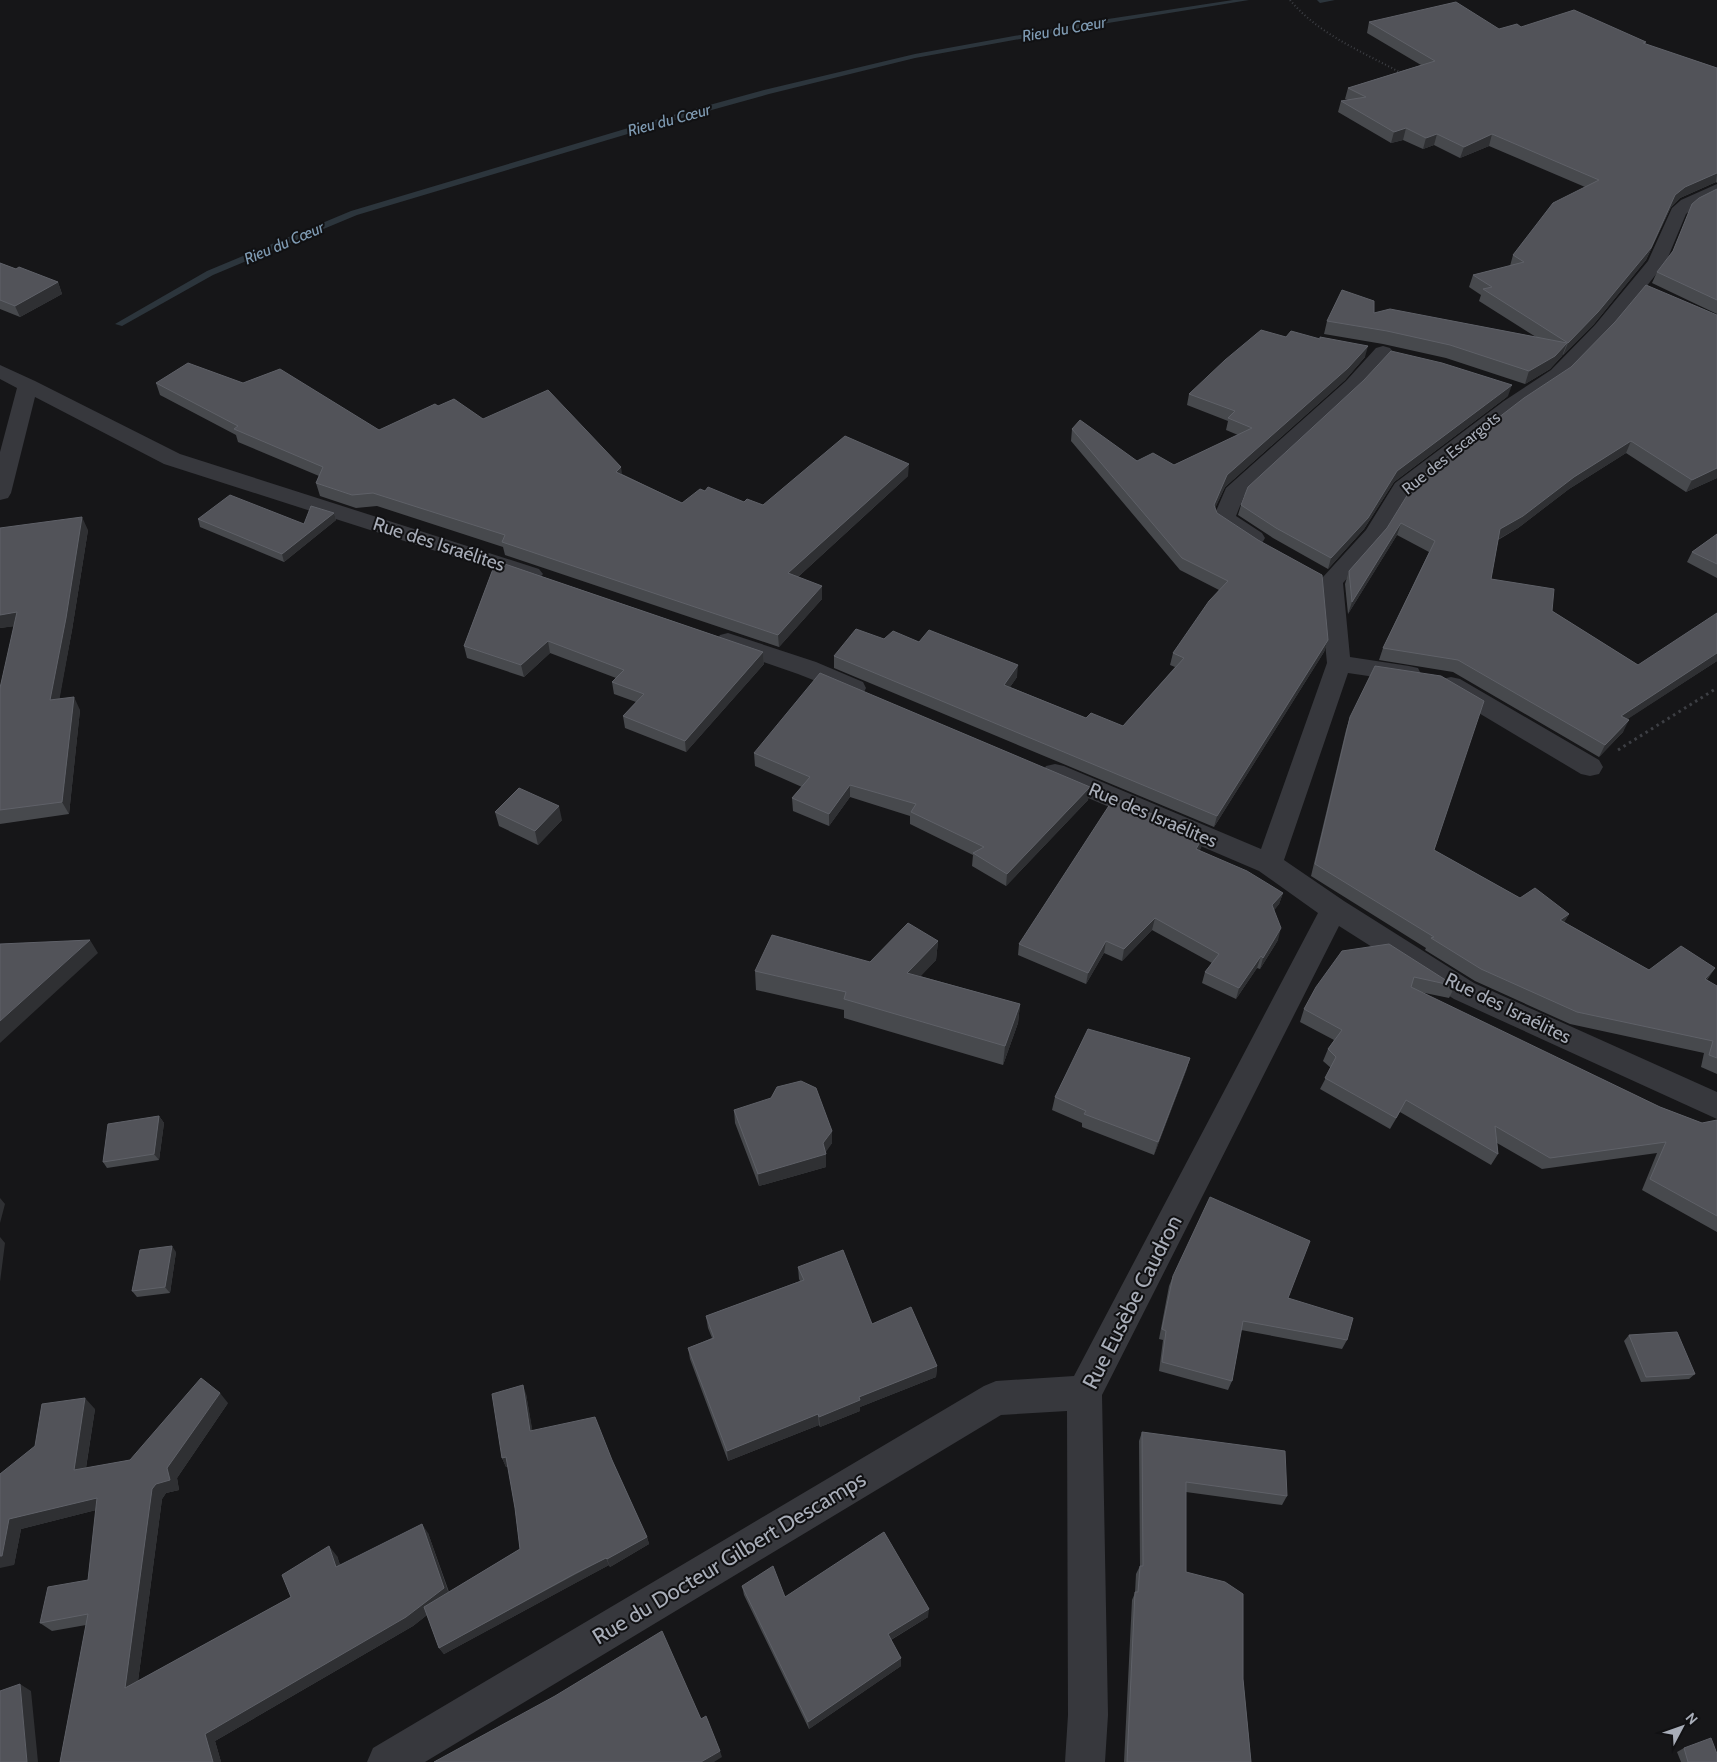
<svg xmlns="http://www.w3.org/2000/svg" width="1717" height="1762" viewBox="0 0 1717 1762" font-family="Cabin,sans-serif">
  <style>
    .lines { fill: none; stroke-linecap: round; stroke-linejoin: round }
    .stream { fill: #2c353c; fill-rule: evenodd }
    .path-far1 { stroke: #3d3f44; stroke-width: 2; stroke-dasharray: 1 2.5; stroke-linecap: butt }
    .path { stroke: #3d3f44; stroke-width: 3; stroke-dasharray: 2.5 4; stroke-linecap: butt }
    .minor { fill: #37383d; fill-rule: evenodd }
    .wall { fill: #47494d }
    .shaded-wall { fill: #2f3033 }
    .building { fill: #525359; stroke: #5f6168 }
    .labels { text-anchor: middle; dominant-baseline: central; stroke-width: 4; stroke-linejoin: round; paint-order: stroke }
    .far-water-label { font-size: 16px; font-style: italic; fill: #7f9bb3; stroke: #111113 }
    .far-street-label { font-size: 16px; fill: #a8adb8; stroke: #111113 }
    .street-label { font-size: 19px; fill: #a8adb8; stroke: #111113 }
    .near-street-label { font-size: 22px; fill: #a8adb8; stroke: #111113 }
  </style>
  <rect width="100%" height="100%" fill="#161618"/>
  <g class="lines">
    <path class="stream" d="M 1233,0 L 1249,0 L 1108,23 L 915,58 L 769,94 L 661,124 L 357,215 L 213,275 L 122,326 L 115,324 L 207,271 L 351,211 L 655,120 L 764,90 L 915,54 L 1108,19 Z
      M 1317,0 L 1335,0 L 1320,3 Z"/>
    <path class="path-far1" d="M 1290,0 C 1318,34 1363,52 1401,73"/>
    <path class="path" d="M 1618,750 L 1717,688"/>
    <path class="minor" d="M 1717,184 L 1717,196 L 1693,208 L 1686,214 L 1666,262 L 1609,333 L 1565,378 L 1518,409 L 1411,492 L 1382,539 L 1343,583 L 1350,657 L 1409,666 L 1418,668 L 1421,674 L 1418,680 L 1409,682 L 1348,673 L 1284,860 L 1344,901 L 1474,983 L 1717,1092 L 1717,1119 L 1454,999 L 1339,926 L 1102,1395 L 1108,1715 L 1105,1762 L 1065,1762 L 1068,1715 L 1067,1411 L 1001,1415 L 425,1762 L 367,1762 L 373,1748 L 984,1386 L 996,1381 L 1074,1376 L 1318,913 L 1259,871 L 1046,780 L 1042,773 L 1046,766 L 1055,764 L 1064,766 L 1261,849 L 1327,663 L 1319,582 L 1323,577 L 1366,530 L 1395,483 L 1504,401 L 1551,370 L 1595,325 L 1648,261 L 1672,208 L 1681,200 Z
      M 1383,346 L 1390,348 L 1393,352 L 1360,389 L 1244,496 L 1236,516 L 1262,533 L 1265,538 L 1262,543 C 1245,547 1230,532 1216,523 L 1213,518 L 1226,488 L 1346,381 L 1376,348 Z
      M 0,365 L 35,381 L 180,454 L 539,569 L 543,574 L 539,579 L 531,581 L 523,579 L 164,464 L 35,397 L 11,493 L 8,498 L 0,500 L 0,452 L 17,388 L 0,379 Z
      M 728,633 L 816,662 L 863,682 L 866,688 L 863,694 L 854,696 L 798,674 L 720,647 L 716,641 L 720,635 Z
      M 1451,677 L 1460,679 L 1599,760 L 1603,767 L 1599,774 L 1590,776 L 1581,774 L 1442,691 L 1439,685 L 1442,679 Z"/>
  </g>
  <path class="wall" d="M 1369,22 L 1499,29 L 1521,27 L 1645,44 L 1717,68 L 1717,183 L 1716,182 L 1680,198 L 1671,207 L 1646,260 L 1594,324 L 1563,355 L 1563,354 L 1562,356 L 1550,369 L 1525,384 L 1446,358 L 1383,344 L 1324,334 L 1327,321 L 1374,313 L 1536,337 L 1479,301 L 1481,295 L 1469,287 L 1473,275 L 1510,266 L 1513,255 L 1585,187 L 1489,146 L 1460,158 L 1434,145 L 1423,149 L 1403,140 L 1391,143 L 1338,112 L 1341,101 L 1348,100 L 1345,99 L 1348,88 L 1421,65 L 1367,33 Z
    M 1717,189 L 1717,314 L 1652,283 L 1657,272 L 1673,251 Z
    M 0,263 L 16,269 L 58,282 L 62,294 L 20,317 L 0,309 Z
    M 1717,315 L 1717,478 L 1686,492 L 1626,453 L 1569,489 L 1518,528 L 1498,540 L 1491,579 L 1552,611 L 1638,665 L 1717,661 L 1627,719 L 1623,732 L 1599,757 L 1453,672 L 1379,660 L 1383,648 L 1429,552 L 1397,535 L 1348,614 L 1345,584 L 1349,571 L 1387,528 Z
    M 1286,337 L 1365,357 L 1345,380 L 1225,487 L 1215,508 L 1217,513 L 1328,640 L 1324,652 L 1214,827 L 834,668 L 834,656 L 884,639 L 919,642 L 1017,677 L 1010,687 L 1086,718 L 1123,726 L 1175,667 L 1170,665 L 1173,653 L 1219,590 L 1180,570 L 1071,441 L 1072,429 L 1137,461 L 1174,465 L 1238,435 L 1226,430 L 1228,421 L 1187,405 L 1189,394 Z
    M 156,383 L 243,383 L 379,430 L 438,406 L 483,419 L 622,474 L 682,503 L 705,491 L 744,502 L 763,505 L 908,476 L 798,577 L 822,599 L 779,647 L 505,555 L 503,547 L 377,506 L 356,508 L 320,496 L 316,483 L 319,476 L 238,442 L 236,435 L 160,395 Z
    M 1508,396 L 1394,482 L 1364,529 L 1328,569 L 1273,538 L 1238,515 L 1241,505 Z
    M 334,513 L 336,520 L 284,562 L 200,527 L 198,519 L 304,524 Z
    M 0,528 L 88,530 L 72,630 L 59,699 L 80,710 L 69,814 L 0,824 L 0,688 L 14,626 L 0,628 Z
    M 1717,534 L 1717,578 L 1687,562 L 1692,552 Z
    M 496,561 L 763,652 L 764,664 L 686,752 L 625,728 L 623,716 L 636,702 L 614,694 L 612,682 L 616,678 L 550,653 L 524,677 L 467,658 L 464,646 Z
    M 1350,717 L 1434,850 L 1520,898 L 1569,914 L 1564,922 L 1649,970 L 1715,968 L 1707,980 L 1717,986 L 1717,1074 L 1701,1067 L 1704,1053 L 1570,1024 L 1475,981 L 1425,950 L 1426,948 L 1311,876 L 1346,730 Z
    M 754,753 L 1090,787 L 1088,800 L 1006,886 L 972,866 L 973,855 L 910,824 L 910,816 L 850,797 L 829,826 L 793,811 L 792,798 L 802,787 L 755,766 Z
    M 495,812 L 562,820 L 538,845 L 499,826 Z
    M 1201,848 L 1199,850 L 1283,893 L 1279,904 L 1274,910 L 1278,940 L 1260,969 L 1257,968 L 1236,999 L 1202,983 L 1205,972 L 1212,963 L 1152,930 L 1122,961 L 1104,953 L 1086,984 L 1018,955 L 1019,944 Z
    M 938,941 L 936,960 L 920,976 L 1020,1004 L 1018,1023 L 1003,1065 L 844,1018 L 844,1010 L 756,990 L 755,971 L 870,962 Z
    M 1342,951 L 1455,986 L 1449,998 L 1420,992 L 1660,1107 L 1702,1123 L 1717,1120 L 1717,1232 L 1642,1190 L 1657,1153 L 1542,1169 L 1497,1143 L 1498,1154 L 1491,1165 L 1400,1112 L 1390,1129 L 1320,1089 L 1331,1068 L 1323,1061 L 1328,1049 L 1334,1040 L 1300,1022 L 1304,1009 Z
    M 1190,1058 L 1186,1071 L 1154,1155 L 1082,1127 L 1082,1123 L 1052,1110 L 1055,1097 Z
    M 734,1110 L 832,1143 L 825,1152 L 826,1167 L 759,1186 L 735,1123 Z
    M 159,1116 L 164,1123 L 159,1160 L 107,1168 L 103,1162 Z
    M 176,1252 L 170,1293 L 137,1297 L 132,1291 Z
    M 798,1267 L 872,1324 L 937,1366 L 936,1377 L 860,1407 L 860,1411 L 820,1427 L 819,1425 L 728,1461 L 690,1359 L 688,1348 L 712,1338 L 708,1328 L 706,1316 L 800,1281 L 799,1279 Z
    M 1173,1276 L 1288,1298 L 1347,1340 L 1342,1349 L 1241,1330 L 1232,1381 L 1228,1390 L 1159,1371 L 1163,1340 L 1159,1339 L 1169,1286 Z
    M 1629,1335 L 1695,1374 L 1689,1379 L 1641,1382 L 1624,1341 Z
    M 526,1394 L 532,1430 L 612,1460 L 647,1537 L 649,1544 L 610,1567 L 609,1565 L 579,1581 L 444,1654 L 439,1648 L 427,1615 L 413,1626 L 215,1741 L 221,1762 L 60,1762 L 86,1625 L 52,1631 L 40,1623 L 88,1580 L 96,1510 L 21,1529 L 14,1565 L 0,1474 L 95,1409 L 86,1468 L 130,1460 L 228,1403 L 177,1478 L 179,1490 L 166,1493 L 162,1499 L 138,1681 L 291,1597 L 337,1556 L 340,1565 L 428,1533 L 449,1592 L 520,1549 L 515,1508 L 508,1466 L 506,1467 L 502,1458 Z
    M 1142,1432 L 1287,1496 L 1282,1505 L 1186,1492 L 1186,1572 L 1243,1679 L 1251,1762 L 1124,1762 L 1132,1600 L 1135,1593 L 1136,1574 L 1140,1566 L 1139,1441 Z
    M 742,1586 L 785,1597 L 928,1617 L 891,1640 L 901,1666 L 809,1729 L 744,1595 Z
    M 1684,1748 L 1717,1762 L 1681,1762 L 1677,1752 Z"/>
  <path class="shaded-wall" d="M 1406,128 L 1403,140 L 1391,143 L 1394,132 Z
    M 1437,134 L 1434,145 L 1423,149 L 1426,138 Z
    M 1492,134 L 1489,146 L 1460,158 L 1464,147 Z
    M 1717,173 L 1716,182 L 1680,198 L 1671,207 L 1646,260 L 1594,324 L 1563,355 L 1568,343 L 1675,195 L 1685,187 Z
    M 58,282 L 62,294 L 20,317 L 15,306 Z
    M 1567,343 L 1562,356 L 1550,369 L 1525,384 L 1529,371 Z
    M 1368,346 L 1365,357 L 1345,380 L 1225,487 L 1211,517 L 1214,505 L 1227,475 Z
    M 1512,385 L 1508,396 L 1394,482 L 1364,529 L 1328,569 L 1331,558 L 1397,471 Z
    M 1631,441 L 1626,453 L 1569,489 L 1518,528 L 1495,541 L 1500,529 L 1574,477 Z
    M 909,464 L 908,476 L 788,586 L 788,573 Z
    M 621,467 L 623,480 L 616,472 Z
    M 1717,468 L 1717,478 L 1686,492 L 1692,480 Z
    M 334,513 L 336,520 L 284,562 L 282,554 Z
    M 82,517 L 88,530 L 72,630 L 57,713 L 50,700 Z
    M 1401,523 L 1397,535 L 1348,614 L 1352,602 Z
    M 822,586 L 822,599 L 779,647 L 778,635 Z
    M 17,612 L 24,625 L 0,628 L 0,615 Z
    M 1328,640 L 1324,652 L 1214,827 L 1217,816 Z
    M 548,641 L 550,653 L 524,677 L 521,665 Z
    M 763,652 L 764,664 L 686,752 L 685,741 Z
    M 1717,653 L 1717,661 L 1614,728 L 1621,716 Z
    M 1018,665 L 1017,677 L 1003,697 L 1004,685 Z
    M 74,697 L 80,710 L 69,814 L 62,802 Z
    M 1629,720 L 1623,732 L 1599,757 L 1605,745 Z
    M 850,785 L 850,797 L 829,826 L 829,814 Z
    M 1090,787 L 1088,800 L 1006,886 L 1007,874 Z
    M 559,806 L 562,820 L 538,845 L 535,831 Z
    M 1204,836 L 1201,848 L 1193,860 L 1196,849 Z
    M 1283,893 L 1279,904 L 1269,917 L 1272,905 Z
    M 1569,914 L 1562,926 L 1560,920 Z
    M 1155,918 L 1152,930 L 1122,961 L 1124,949 Z
    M 1281,928 L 1278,940 L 1260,969 L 1263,958 Z
    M 90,940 L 98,953 L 0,1043 L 0,1021 Z
    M 938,941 L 936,960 L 906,992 L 907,973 Z
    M 1106,941 L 1104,953 L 1086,984 L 1088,973 Z
    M 1261,956 L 1257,968 L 1236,999 L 1239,988 Z
    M 1715,968 L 1706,980 L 1705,979 Z
    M 1020,1004 L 1018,1023 L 1003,1065 L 1005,1046 Z
    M 1190,1058 L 1186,1071 L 1154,1155 L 1158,1142 Z
    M 159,1116 L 164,1123 L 159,1160 L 154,1154 Z
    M 832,1131 L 832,1143 L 824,1155 L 826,1154 L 826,1167 L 759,1186 L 758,1174 L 823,1143 Z
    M 0,1198 L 5,1204 L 0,1223 Z
    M 0,1237 L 5,1243 L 0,1282 Z
    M 172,1246 L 176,1252 L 170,1293 L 165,1287 Z
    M 937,1366 L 936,1377 L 860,1407 L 860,1411 L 820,1427 L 819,1417 L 859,1397 Z
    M 523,1385 L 526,1394 L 534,1439 L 530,1431 Z
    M 220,1393 L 228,1403 L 177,1478 L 179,1490 L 166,1493 L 162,1499 L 136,1696 L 125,1688 L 152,1489 Z
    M 85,1398 L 95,1409 L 84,1480 L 74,1470 Z
    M 818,1414 L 819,1425 L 728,1461 L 727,1451 Z
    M 506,1457 L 510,1466 L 506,1467 L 502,1458 Z
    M 97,1498 L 108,1507 L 21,1529 L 14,1565 L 0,1568 L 0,1556 L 9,1519 Z
    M 422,1524 L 428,1533 L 450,1597 L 413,1626 L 215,1741 L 221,1762 L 213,1762 L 205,1734 Z
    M 647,1537 L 649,1544 L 610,1567 L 607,1559 Z
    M 329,1546 L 337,1556 L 344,1576 L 336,1567 Z
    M 606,1558 L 609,1565 L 444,1654 L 439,1648 Z
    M 929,1609 L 928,1617 L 887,1642 L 888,1634 Z
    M 901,1658 L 901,1666 L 809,1729 L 808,1722 Z
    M 20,1684 L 31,1691 L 38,1762 L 27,1762 Z
    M 720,1751 L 722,1757 L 714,1762 L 701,1762 Z"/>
  <path class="building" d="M 1456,2 L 1499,29 L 1517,24 L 1521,27 L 1574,10 L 1646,42 L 1643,43 L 1717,68 L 1717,173 L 1685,187 L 1675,195 L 1651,248 L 1598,312 L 1568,343 L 1483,289 L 1492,287 L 1473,275 L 1524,262 L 1513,255 L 1553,203 L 1599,180 L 1492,134 L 1464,147 L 1437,134 L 1426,138 L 1406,128 L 1394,132 L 1341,101 L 1366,97 L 1348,88 L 1435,61 L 1369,22 Z
    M 1717,189 L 1717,300 L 1657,272 L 1673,251 L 1692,204 L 1699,198 Z
    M 0,263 L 16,269 L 19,267 L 58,282 L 15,306 L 0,300 Z
    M 1646,285 L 1717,315 L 1717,468 L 1692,480 L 1631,441 L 1574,477 L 1523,516 L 1500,529 L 1491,579 L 1554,589 L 1552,611 L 1638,665 L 1717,613 L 1717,653 L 1621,716 L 1629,720 L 1605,745 L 1458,660 L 1383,648 L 1435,541 L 1401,523 L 1352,602 L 1349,571 L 1387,528 L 1416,481 L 1524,398 L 1571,367 L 1615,322 Z
    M 1342,290 L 1374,301 L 1374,313 L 1390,309 L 1567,343 L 1555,356 L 1529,371 L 1450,345 L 1387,331 L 1327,321 Z
    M 1261,330 L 1286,337 L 1291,331 L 1320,339 L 1320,337 L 1368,346 L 1348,368 L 1227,475 L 1214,505 L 1217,513 L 1258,540 L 1322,575 L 1328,640 L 1217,816 L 834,656 L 856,629 L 884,639 L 893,631 L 919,642 L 929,630 L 1018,665 L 1004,685 L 1086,718 L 1091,713 L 1123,726 L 1184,658 L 1173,653 L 1209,601 L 1228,581 L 1182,558 L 1072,429 L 1080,420 L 1137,461 L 1153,453 L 1174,465 L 1252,428 L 1228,418 L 1235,411 L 1189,394 L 1225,360 Z
    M 1391,351 L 1442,363 L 1512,385 L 1397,471 L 1368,518 L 1331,558 L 1276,528 L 1241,505 L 1248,487 L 1364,380 Z
    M 188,363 L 243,383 L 280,369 L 379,430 L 435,404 L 438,406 L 454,399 L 483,419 L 548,390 L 621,467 L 616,472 L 682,503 L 700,489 L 705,491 L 708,487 L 744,502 L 747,499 L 763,505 L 845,436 L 909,464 L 788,573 L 822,586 L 778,635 L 502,542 L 505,535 L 373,493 L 352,495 L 316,483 L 323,467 L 234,429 L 238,426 L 156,383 Z
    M 230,495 L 304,524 L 311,506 L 334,513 L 282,554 L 198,519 Z
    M 82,517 L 66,618 L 50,700 L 74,697 L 62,802 L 0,810 L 0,688 L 17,612 L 0,615 L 0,528 Z
    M 1717,534 L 1717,564 L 1692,552 Z
    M 496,561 L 763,652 L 685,741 L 623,716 L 644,694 L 612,682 L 624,670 L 548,641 L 521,665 L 464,646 Z
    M 1375,666 L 1441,676 L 1484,701 L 1434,850 L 1520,898 L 1535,888 L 1569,914 L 1560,920 L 1649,970 L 1681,946 L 1715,968 L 1705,979 L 1717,986 L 1717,1058 L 1709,1055 L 1713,1041 L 1577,1012 L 1481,969 L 1431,938 L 1434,937 L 1315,864 L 1350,717 Z
    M 820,673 L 1090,787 L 1007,874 L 973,853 L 984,847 L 911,812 L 916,804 L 850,785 L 829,814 L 792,798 L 810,777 L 754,753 Z
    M 519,788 L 559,806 L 535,831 L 495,812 Z
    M 1114,798 L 1204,836 L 1196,849 L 1247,871 L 1283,893 L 1272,905 L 1281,928 L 1263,958 L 1261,956 L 1239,988 L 1205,972 L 1219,954 L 1155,918 L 1124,949 L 1106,941 L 1088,973 L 1019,944 Z
    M 908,923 L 938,941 L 907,973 L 1020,1004 L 1005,1046 L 844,999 L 846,992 L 755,971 L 772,935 L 870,962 Z
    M 90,940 L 0,1021 L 0,944 Z
    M 1389,944 L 1455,986 L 1414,977 L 1411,987 L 1660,1107 L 1702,1123 L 1717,1120 L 1717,1216 L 1650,1179 L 1666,1142 L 1550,1158 L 1495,1126 L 1498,1154 L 1406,1100 L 1396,1118 L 1325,1078 L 1336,1057 L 1328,1049 L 1342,1030 L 1304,1009 L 1316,987 L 1342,951 Z
    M 1088,1029 L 1190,1058 L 1158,1142 L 1084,1114 L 1086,1111 L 1055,1097 Z
    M 801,1081 L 816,1088 L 832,1131 L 823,1143 L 826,1154 L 758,1174 L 734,1110 L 771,1098 L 777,1087 Z
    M 159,1116 L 154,1154 L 103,1162 L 108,1124 Z
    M 1210,1197 L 1310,1241 L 1288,1298 L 1353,1318 L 1347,1340 L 1243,1321 L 1232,1381 L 1162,1362 L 1166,1331 L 1162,1329 L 1173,1276 Z
    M 172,1246 L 165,1287 L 132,1291 L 140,1250 Z
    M 843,1250 L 872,1324 L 911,1307 L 937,1366 L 859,1397 L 860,1400 L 819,1417 L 818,1414 L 727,1451 L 688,1348 L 714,1338 L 706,1316 L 804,1280 L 798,1267 Z
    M 1677,1332 L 1695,1374 L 1646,1377 L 1629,1335 Z
    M 201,1378 L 220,1393 L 167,1468 L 170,1480 L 156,1484 L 152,1489 L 125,1688 L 291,1597 L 282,1575 L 329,1546 L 336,1567 L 422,1524 L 444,1588 L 406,1617 L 205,1734 L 213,1762 L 60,1762 L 88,1614 L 40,1623 L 48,1587 L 88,1580 L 97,1498 L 9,1519 L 2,1556 L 0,1556 L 0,1474 L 35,1446 L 42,1404 L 85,1398 L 74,1470 L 130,1460 Z
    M 523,1385 L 530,1431 L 595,1417 L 612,1460 L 647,1537 L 607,1559 L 606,1558 L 576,1573 L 439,1648 L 424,1607 L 520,1549 L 515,1508 L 506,1457 L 502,1458 L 492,1394 Z
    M 1142,1432 L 1285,1451 L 1287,1496 L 1186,1482 L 1186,1572 L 1225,1582 L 1243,1594 L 1243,1679 L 1251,1762 L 1127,1762 L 1135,1592 L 1138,1592 L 1140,1566 L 1143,1566 Z
    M 884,1532 L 929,1609 L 888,1634 L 901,1658 L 808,1722 L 742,1586 L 773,1566 L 785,1597 Z
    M 662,1631 L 701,1719 L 706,1716 L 720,1751 L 701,1762 L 434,1762 L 555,1696 Z
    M 20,1684 L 27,1762 L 0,1762 L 0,1691 Z
    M 1711,1738 L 1717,1754 L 1717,1762 L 1688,1762 L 1684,1748 Z"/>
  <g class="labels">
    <g class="far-water-label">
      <text transform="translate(1064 29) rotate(-10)">Rieu du Cœur</text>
      <text transform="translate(669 120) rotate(-15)">Rieu du Cœur</text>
      <text transform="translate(284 243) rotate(-23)">Rieu du Cœur</text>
    </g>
    <g class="far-street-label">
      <text transform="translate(1451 453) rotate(-39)">Rue des Escargots</text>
    </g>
    <g class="street-label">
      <text transform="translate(439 544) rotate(18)">Rue des Israélites</text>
      <text transform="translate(1153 815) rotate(23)">Rue des Israélites</text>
      <text transform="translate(1508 1008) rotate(26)">Rue des Israélites</text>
    </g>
    <g class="near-street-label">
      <text transform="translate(1132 1302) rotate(-63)">Rue Eusèbe Caudron</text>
      <text transform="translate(729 1558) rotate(-31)">Rue du Docteur Gilbert Descamps</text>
    </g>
  </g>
  <g transform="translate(1682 1727) rotate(49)" stroke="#111113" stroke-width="4" paint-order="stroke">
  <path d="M0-4L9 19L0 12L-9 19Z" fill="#a8adb8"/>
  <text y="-8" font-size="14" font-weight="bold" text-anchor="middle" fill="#a8adb8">N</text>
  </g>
</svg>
